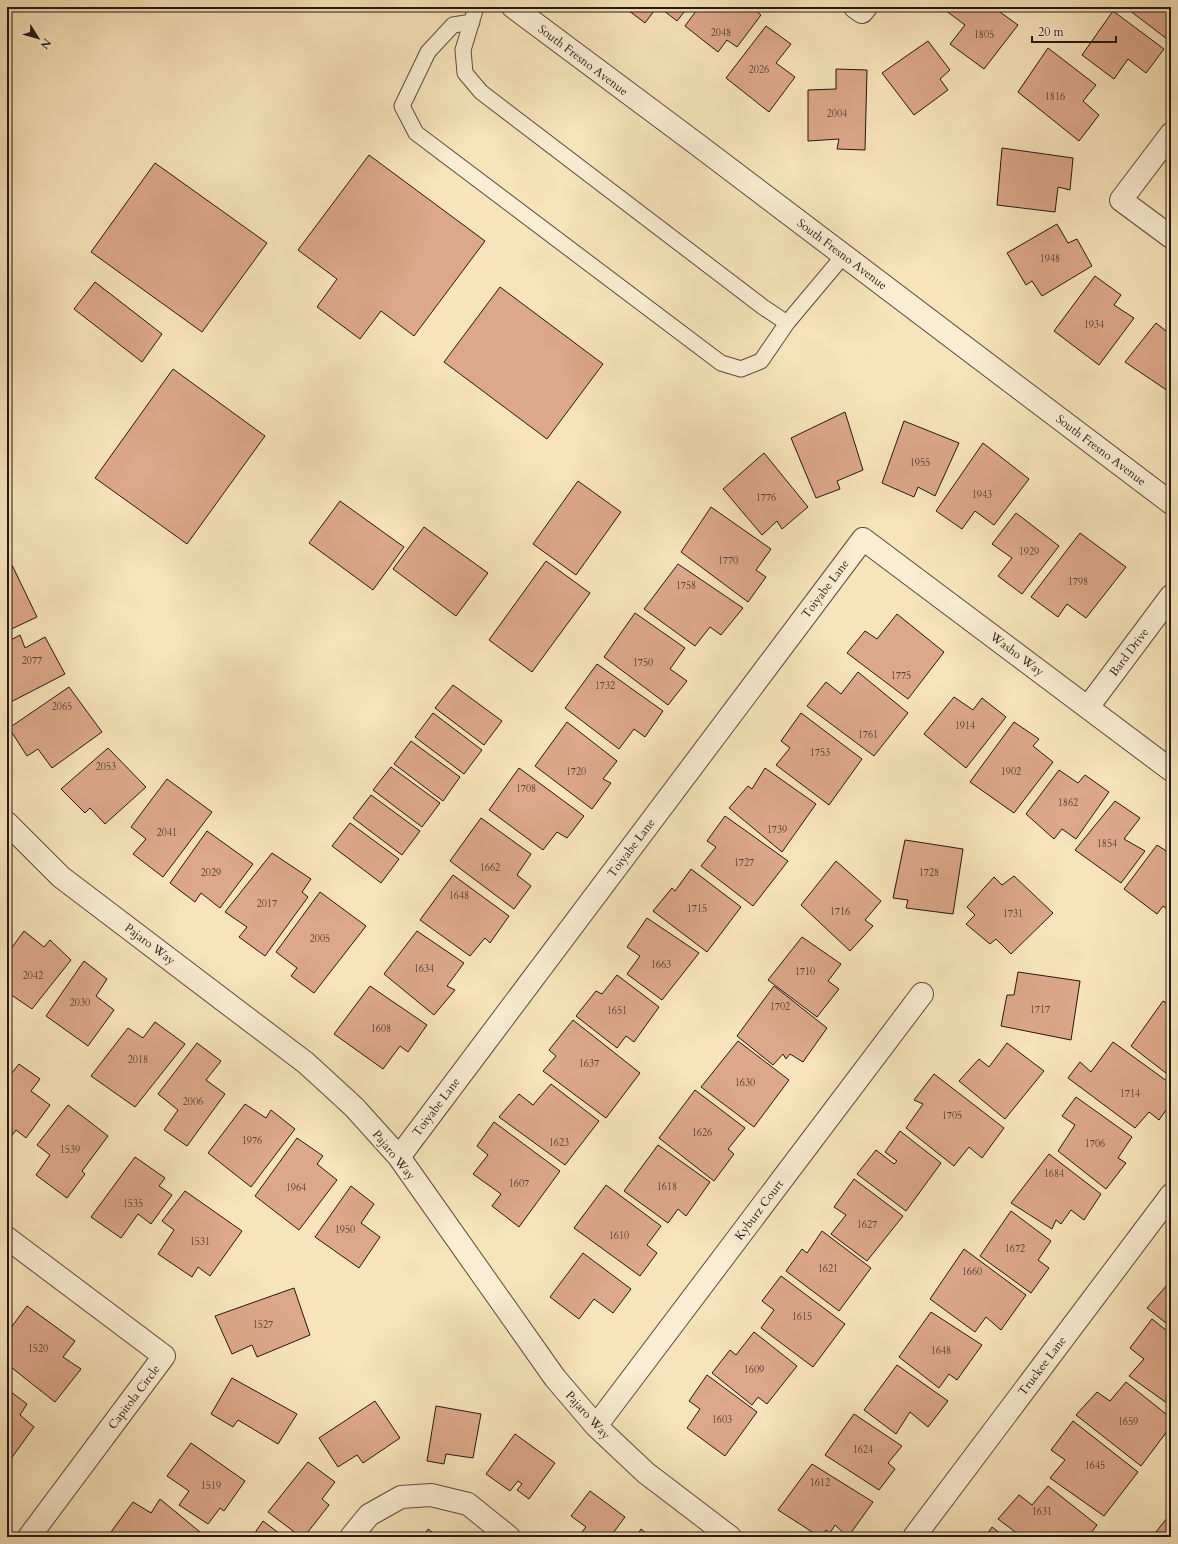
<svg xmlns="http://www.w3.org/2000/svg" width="1178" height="1544" viewBox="0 0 1178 1544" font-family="Cardo,serif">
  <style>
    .building { fill: #dca78a; stroke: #251813 }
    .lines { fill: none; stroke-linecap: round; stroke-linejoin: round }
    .service-casing { stroke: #5a4b3d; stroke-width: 17 }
    .minor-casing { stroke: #5a4b3d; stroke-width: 24 }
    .tertiary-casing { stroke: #5a4b3d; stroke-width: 24 }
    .service { stroke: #faedd3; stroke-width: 15 }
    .minor { stroke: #faedd3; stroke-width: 22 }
    .tertiary { stroke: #faedd3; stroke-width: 22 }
    .labels { text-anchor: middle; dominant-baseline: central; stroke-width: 4; stroke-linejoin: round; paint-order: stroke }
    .number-label { font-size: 10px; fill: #533c31 }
    .street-label { font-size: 12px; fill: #251813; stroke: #faedd3 }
  </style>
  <rect width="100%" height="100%" fill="#f7e4bb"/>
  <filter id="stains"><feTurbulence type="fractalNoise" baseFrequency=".005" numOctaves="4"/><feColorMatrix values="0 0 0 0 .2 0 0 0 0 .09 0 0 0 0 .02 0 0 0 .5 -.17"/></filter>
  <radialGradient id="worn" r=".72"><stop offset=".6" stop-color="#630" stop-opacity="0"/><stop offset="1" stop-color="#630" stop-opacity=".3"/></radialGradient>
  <path class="building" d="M 624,7 L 657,7 L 645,23 Z
    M 659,7 L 688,7 L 677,21 Z
    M 699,7 L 752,7 L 761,15 L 737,47 L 727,40 L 718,52 L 685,26 Z
    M 948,7 L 993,7 L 1018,25 L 984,69 L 950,44 L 965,25 L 945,10 Z
    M 1125,7 L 1171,7 L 1171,42 Z
    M 1113,11 L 1164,49 L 1146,73 L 1128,59 L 1114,79 L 1082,55 Z
    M 766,26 L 791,44 L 776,63 L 795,77 L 769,112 L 726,78 Z
    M 928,41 L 950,70 L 940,79 L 948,90 L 914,115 L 882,73 Z
    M 1048,48 L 1096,85 L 1083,101 L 1099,115 L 1079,141 L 1018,92 Z
    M 836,69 L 867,70 L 865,150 L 837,149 L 839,139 L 808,141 L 808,90 L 836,89 Z
    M 1002,148 L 1073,158 L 1070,190 L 1058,187 L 1055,212 L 997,205 Z
    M 369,155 L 485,241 L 414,336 L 381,311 L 360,339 L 317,307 L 337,279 L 298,250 Z
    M 155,163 L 267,243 L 202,332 L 91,252 Z
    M 1057,224 L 1068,243 L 1077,239 L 1092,266 L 1042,296 L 1032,281 L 1026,285 L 1007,253 Z
    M 1095,276 L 1121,295 L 1114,305 L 1134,318 L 1099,365 L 1054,331 Z
    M 95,282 L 162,334 L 142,362 L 74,309 Z
    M 500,287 L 603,364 L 547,439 L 444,362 Z
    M 1156,323 L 1171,335 L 1171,393 L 1125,362 Z
    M 173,369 L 265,436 L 187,544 L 95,478 Z
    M 845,412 L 863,470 L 837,481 L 840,489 L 816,498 L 791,438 Z
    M 904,421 L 959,443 L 935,496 L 918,487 L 914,497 L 882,483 Z
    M 983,443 L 1029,479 L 994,525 L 975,511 L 962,529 L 936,511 Z
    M 764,453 L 808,507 L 782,529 L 777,521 L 762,535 L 723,489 Z
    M 578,481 L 621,512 L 576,575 L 533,544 Z
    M 340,501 L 404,547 L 373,590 L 309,543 Z
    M 711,507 L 771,549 L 756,570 L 766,577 L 748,602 L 681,552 Z
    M 1016,513 L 1059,546 L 1022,594 L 998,576 L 1012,558 L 992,544 Z
    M 424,527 L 488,573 L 456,616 L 393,569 Z
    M 1080,533 L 1126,567 L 1086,618 L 1067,604 L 1058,617 L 1031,597 Z
    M 546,561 L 590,593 L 532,672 L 489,640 Z
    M 678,564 L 743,608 L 721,635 L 710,627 L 695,646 L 644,609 Z
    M 12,565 L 37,617 L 7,631 L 7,568 Z
    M 635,613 L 685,648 L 670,669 L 687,681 L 668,705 L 604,657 Z
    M 897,614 L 944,652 L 908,699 L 847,653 L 865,631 L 877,639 Z
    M 20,635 L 25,648 L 45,637 L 65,674 L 7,704 L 7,642 Z
    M 597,664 L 663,711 L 645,737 L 634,729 L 619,749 L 565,708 Z
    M 858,672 L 908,713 L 874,756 L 807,706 L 826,682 L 841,694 Z
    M 453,685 L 502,721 L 484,745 L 435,708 Z
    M 69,687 L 102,732 L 52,768 L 38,749 L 27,756 L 9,728 Z
    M 954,697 L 973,710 L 982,698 L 1006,717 L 966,768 L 924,734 Z
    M 433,713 L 482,750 L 464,774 L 415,737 Z
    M 801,713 L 862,759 L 829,805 L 776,765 L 790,748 L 781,741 Z
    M 567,722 L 617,761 L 603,779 L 611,783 L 592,809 L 535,766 Z
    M 1014,722 L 1039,739 L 1033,746 L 1053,762 L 1014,813 L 970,782 Z
    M 411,741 L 460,777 L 443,801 L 394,764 Z
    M 108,748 L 146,787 L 105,824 L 90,808 L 85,813 L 61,789 Z
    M 391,767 L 440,803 L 422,827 L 373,790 Z
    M 519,768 L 584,816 L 567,838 L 557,832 L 543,850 L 489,810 Z
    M 765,768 L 816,804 L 782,852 L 729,808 L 748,786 L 752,789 Z
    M 1059,770 L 1078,783 L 1085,775 L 1109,792 L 1076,839 L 1062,829 L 1054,839 L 1026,814 Z
    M 167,779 L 212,812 L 163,877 L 133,854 L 146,839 L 131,827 Z
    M 371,795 L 420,831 L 402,855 L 353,818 Z
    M 1115,801 L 1140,818 L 1124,839 L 1145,851 L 1121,883 L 1075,850 Z
    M 725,816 L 788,861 L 753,906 L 701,866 L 716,847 L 707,841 Z
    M 481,818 L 531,854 L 517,875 L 531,886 L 514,909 L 450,861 Z
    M 350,823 L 399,859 L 381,883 L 332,846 Z
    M 207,831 L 253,864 L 220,908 L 201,893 L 195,902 L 170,883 Z
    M 905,840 L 963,849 L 953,914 L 906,908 L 908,900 L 893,898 Z
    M 1157,845 L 1171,854 L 1171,912 L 1163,906 L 1157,914 L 1124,889 Z
    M 272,853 L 311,879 L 302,892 L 308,897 L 265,956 L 239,937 L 247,927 L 225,912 Z
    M 836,861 L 881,901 L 865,920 L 873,926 L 850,951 L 801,905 Z
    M 691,869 L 741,907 L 707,952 L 653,911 L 672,888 L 675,891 Z
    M 453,875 L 509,916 L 490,943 L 485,938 L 470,956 L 420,920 Z
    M 1014,876 L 1053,913 L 1011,954 L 996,939 L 990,944 L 966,924 L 975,915 L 967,907 L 994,877 L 1002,885 Z
    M 320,892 L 366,926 L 314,993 L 291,976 L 297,968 L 276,952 Z
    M 647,918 L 699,953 L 662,1000 L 627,974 L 640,956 L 627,947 Z
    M 24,931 L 44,947 L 50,940 L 71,960 L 32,1009 L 7,992 L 7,954 Z
    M 417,931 L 464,963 L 447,986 L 455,990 L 434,1015 L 384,974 Z
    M 802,937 L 841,964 L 828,981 L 839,989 L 817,1017 L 768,980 Z
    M 84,961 L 107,979 L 96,996 L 114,1010 L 88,1046 L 46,1016 Z
    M 1018,972 L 1080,981 L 1071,1040 L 1001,1026 L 1007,995 L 1014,995 Z
    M 617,975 L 659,1007 L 634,1042 L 626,1036 L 617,1048 L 576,1016 L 596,991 L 602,994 Z
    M 370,986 L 427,1025 L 408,1052 L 400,1046 L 383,1069 L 334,1034 Z
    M 774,986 L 827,1028 L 803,1062 L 790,1054 L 786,1059 L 783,1054 L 773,1065 L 737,1036 Z
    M 1163,1001 L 1171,1006 L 1171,1077 L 1131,1046 Z
    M 573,1020 L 640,1073 L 606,1118 L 543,1071 L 556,1056 L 549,1050 Z
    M 155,1022 L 185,1044 L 135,1107 L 91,1076 L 128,1028 L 143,1038 Z
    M 738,1041 L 789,1080 L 754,1127 L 701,1087 Z
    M 1113,1042 L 1171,1084 L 1171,1103 L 1159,1120 L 1149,1112 L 1135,1128 L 1068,1078 L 1080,1062 L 1091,1072 Z
    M 197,1043 L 221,1061 L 206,1080 L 225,1094 L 187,1146 L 164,1130 L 178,1110 L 158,1094 Z
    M 1007,1043 L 1044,1071 L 1005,1119 L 959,1081 L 979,1059 L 989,1067 Z
    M 19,1064 L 40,1079 L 31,1091 L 50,1105 L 26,1138 L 16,1130 L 7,1142 L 7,1079 Z
    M 934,1074 L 1004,1128 L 982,1158 L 969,1147 L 954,1166 L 906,1128 L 923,1104 L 914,1100 Z
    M 551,1084 L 599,1121 L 565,1165 L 499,1117 L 519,1094 L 533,1105 Z
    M 695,1090 L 745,1128 L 728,1149 L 734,1154 L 714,1181 L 659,1138 Z
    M 1076,1097 L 1132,1137 L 1118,1158 L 1126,1163 L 1106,1189 L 1058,1151 L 1075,1125 L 1062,1116 Z
    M 245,1104 L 266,1118 L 271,1110 L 295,1129 L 251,1187 L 208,1153 Z
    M 68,1105 L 108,1136 L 82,1171 L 85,1174 L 67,1198 L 36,1175 L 50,1155 L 37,1145 Z
    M 494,1122 L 560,1171 L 519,1227 L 492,1206 L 501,1194 L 473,1174 L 488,1155 L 477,1146 Z
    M 900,1131 L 941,1163 L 906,1211 L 857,1174 L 876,1150 L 894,1164 L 897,1161 L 885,1152 Z
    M 297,1138 L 323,1156 L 317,1164 L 337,1180 L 299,1230 L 255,1196 Z
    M 658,1145 L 710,1182 L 686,1216 L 678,1209 L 668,1223 L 624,1191 Z
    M 1049,1154 L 1101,1194 L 1084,1220 L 1071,1210 L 1061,1224 L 1056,1220 L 1052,1229 L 1011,1203 Z
    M 135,1157 L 165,1178 L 159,1186 L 172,1195 L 151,1224 L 138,1214 L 121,1238 L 91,1217 Z
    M 854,1179 L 903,1216 L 867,1261 L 831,1234 L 846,1215 L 834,1207 Z
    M 606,1185 L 661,1226 L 647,1245 L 657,1253 L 640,1276 L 574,1228 Z
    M 351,1186 L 374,1204 L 361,1223 L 380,1237 L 359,1268 L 315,1237 Z
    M 185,1191 L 242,1231 L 210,1276 L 198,1267 L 192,1277 L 158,1254 L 174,1230 L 162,1221 Z
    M 1011,1211 L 1051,1241 L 1038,1260 L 1049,1268 L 1031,1293 L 980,1256 Z
    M 822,1231 L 871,1268 L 839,1311 L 786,1271 L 802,1249 L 807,1253 Z
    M 964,1249 L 1026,1295 L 1001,1330 L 986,1317 L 975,1332 L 930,1299 Z
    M 583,1253 L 631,1289 L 613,1313 L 594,1299 L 579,1319 L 550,1297 Z
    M 781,1276 L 845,1324 L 813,1367 L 761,1328 L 774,1310 L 762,1301 Z
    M 1168,1284 L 1171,1287 L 1171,1327 L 1147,1308 Z
    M 294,1288 L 310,1335 L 257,1357 L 252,1345 L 232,1354 L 215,1316 Z
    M 27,1306 L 75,1341 L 63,1357 L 81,1369 L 55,1402 L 7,1364 L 7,1333 Z
    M 931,1312 L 982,1345 L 957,1380 L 949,1374 L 939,1388 L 899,1357 Z
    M 1152,1319 L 1171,1334 L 1171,1406 L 1129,1376 L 1144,1359 L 1130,1348 Z
    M 754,1332 L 797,1366 L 767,1404 L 758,1397 L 752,1405 L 712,1373 L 730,1350 L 736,1355 Z
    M 897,1365 L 948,1401 L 928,1427 L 910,1412 L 896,1434 L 864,1410 Z
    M 707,1375 L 757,1412 L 725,1456 L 687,1428 L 700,1409 L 689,1401 Z
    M 232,1378 L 297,1414 L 278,1444 L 238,1420 L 233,1427 L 211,1414 Z
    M 1126,1382 L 1171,1418 L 1171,1426 L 1141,1466 L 1076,1415 L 1097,1392 L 1110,1401 Z
    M 7,1389 L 27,1404 L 20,1415 L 34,1427 L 10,1460 L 7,1457 Z
    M 375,1401 L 400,1438 L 363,1463 L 357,1455 L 338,1467 L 319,1438 Z
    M 436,1406 L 481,1414 L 473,1458 L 446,1454 L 444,1464 L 427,1461 Z
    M 854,1414 L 902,1446 L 888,1463 L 895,1469 L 879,1490 L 825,1455 Z
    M 1073,1421 L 1138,1472 L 1104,1516 L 1050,1478 L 1065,1460 L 1051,1450 Z
    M 515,1434 L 555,1463 L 529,1499 L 517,1490 L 522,1484 L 518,1481 L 510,1491 L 486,1474 Z
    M 191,1443 L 245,1481 L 224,1511 L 220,1508 L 208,1524 L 179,1505 L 189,1491 L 167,1476 Z
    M 308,1462 L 335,1482 L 322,1499 L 329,1505 L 304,1537 L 301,1537 L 268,1512 Z
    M 812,1464 L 873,1502 L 848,1537 L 835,1525 L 830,1533 L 826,1530 L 820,1537 L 778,1510 Z
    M 1048,1486 L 1097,1525 L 1088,1537 L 1022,1537 L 998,1519 L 1019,1495 L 1032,1505 Z
    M 590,1491 L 625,1517 L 610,1537 L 578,1537 L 586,1527 L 571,1516 Z
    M 160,1499 L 206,1537 L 110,1537 L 108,1536 L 133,1502 L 151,1513 Z
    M 1171,1513 L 1171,1537 L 1152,1537 Z
    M 263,1521 L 284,1537 L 252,1537 Z
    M 992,1527 L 1005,1537 L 985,1537 Z
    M 428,1529 L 439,1537 L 423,1537 Z
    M 641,1529 L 651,1537 L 636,1537 Z"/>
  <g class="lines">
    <g class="service-casing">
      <path id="service" d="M 476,7 L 463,50 L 465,73 L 481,92 L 763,307 L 787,323
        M 472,22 L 453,25 L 428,52 L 402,106 L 416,133 L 721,363 L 741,369 L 761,361 L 787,323 L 844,255"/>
    </g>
    <g class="minor-casing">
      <path id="minor" d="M 855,7 L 862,12 L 866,7
        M 1171,134 L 1121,200 L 1171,237
        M 1088,707 L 1171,596
        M 7,823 L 61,877 L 306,1063 L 354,1107 L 399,1157 L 555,1378 L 596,1426 L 646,1473 L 730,1537
        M 399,1157 L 863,539 L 1171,770
        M 7,1238 L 164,1356 L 29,1537
        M 596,1426 L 922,994
        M 351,1537 L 369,1515 L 401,1497 L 431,1495 L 468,1504 L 509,1537
        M 914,1537 L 1171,1195"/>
    </g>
    <g class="tertiary-casing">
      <path id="tertiary" d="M 513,7 L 694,142 L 1171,503"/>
    </g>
    <use href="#service" class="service"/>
    <use href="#minor" class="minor"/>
    <use href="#tertiary" class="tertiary"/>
  </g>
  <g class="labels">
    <g class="number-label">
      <text x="721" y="33">2048</text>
      <text x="984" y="35">1805</text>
      <text x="759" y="70">2026</text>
      <text x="1055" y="97">1816</text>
      <text x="837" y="114">2004</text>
      <text x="1050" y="259">1948</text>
      <text x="1094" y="325">1934</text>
      <text x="920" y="463">1955</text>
      <text x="982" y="495">1943</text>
      <text x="766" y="498">1776</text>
      <text x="1029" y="552">1929</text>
      <text x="728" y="561">1770</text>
      <text x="1078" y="582">1798</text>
      <text x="686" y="586">1758</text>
      <text x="32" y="661">2077</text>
      <text x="643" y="663">1750</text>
      <text x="901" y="676">1775</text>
      <text x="605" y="686">1732</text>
      <text x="62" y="707">2065</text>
      <text x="965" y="726">1914</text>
      <text x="868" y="735">1761</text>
      <text x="820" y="753">1753</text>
      <text x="106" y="767">2053</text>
      <text x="576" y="772">1720</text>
      <text x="1011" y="772">1902</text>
      <text x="526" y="789">1708</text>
      <text x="1068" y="803">1862</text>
      <text x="777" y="830">1739</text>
      <text x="167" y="833">2041</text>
      <text x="1107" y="844">1854</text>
      <text x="744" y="863">1727</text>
      <text x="490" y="868">1662</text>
      <text x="211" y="873">2029</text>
      <text x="929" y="873">1728</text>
      <text x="459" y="896">1648</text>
      <text x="267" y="904">2017</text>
      <text x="697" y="909">1715</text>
      <text x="840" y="912">1716</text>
      <text x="1013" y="914">1731</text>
      <text x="320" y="939">2005</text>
      <text x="661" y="965">1663</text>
      <text x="424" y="969">1634</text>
      <text x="805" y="972">1710</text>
      <text x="33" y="976">2042</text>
      <text x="80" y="1003">2030</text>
      <text x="780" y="1007">1702</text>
      <text x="1040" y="1010">1717</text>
      <text x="617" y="1011">1651</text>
      <text x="381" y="1029">1608</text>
      <text x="138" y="1060">2018</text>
      <text x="589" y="1064">1637</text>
      <text x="745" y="1083">1630</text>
      <text x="1130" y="1094">1714</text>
      <text x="193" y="1102">2006</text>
      <text x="952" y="1116">1705</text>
      <text x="702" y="1133">1626</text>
      <text x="252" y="1141">1976</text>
      <text x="559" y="1143">1623</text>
      <text x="1095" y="1144">1706</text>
      <text x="70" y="1150">1539</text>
      <text x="1054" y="1174">1684</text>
      <text x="519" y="1184">1607</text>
      <text x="667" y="1187">1618</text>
      <text x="296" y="1188">1964</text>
      <text x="133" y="1204">1535</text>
      <text x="867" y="1225">1627</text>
      <text x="345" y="1230">1950</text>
      <text x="619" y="1236">1610</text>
      <text x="200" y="1242">1531</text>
      <text x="1015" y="1249">1672</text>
      <text x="828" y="1269">1621</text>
      <text x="972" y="1272">1660</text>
      <text x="802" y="1317">1615</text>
      <text x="263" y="1325">1527</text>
      <text x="38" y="1349">1520</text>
      <text x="941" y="1351">1648</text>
      <text x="754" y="1370">1609</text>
      <text x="722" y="1420">1603</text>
      <text x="1128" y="1422">1659</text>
      <text x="863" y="1450">1624</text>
      <text x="1095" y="1466">1645</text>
      <text x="820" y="1483">1612</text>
      <text x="211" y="1486">1519</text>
      <text x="1042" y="1512">1631</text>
    </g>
    <g class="street-label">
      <text transform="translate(583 60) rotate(37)">South Fresno Avenue</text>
      <text transform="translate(842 254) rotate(37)">South Fresno Avenue</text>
      <text transform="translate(1101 450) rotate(37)">South Fresno Avenue</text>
      <text transform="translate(825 589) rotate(-53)">Toiyabe Lane</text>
      <text transform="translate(1129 652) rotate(-53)">Bard Drive</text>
      <text transform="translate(1017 654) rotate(37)">Washo Way</text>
      <text transform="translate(631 848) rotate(-53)">Toiyabe Lane</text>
      <text transform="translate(150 944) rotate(37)">Pajaro Way</text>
      <text transform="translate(436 1107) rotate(-53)">Toiyabe Lane</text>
      <text transform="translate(394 1155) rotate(51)">Pajaro Way</text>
      <text transform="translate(759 1210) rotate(-53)">Kyburz Court</text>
      <text transform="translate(1042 1366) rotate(-53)">Truckee Lane</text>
      <text transform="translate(134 1397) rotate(-53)">Capitola Circle</text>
      <text transform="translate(588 1415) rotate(48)">Pajaro Way</text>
    </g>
  </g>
  <rect width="1178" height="1544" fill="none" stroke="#f7e4bb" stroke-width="24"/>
  <rect x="8" y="8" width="1162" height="1528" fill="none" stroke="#251813" stroke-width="2"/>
  <rect x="12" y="12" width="1154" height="1520" fill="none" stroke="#251813"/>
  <g transform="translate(38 38) rotate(127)" stroke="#faedd3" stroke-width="3" paint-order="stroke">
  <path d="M0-3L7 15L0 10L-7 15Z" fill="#251813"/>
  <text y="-6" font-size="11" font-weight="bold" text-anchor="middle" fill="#251813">N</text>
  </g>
  <path d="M1032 36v6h84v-6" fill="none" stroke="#251813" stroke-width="2"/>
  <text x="1038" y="36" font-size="12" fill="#251813" stroke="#faedd3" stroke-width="3" paint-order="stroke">20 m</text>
  <rect width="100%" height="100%" filter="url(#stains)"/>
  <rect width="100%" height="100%" fill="url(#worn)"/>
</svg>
